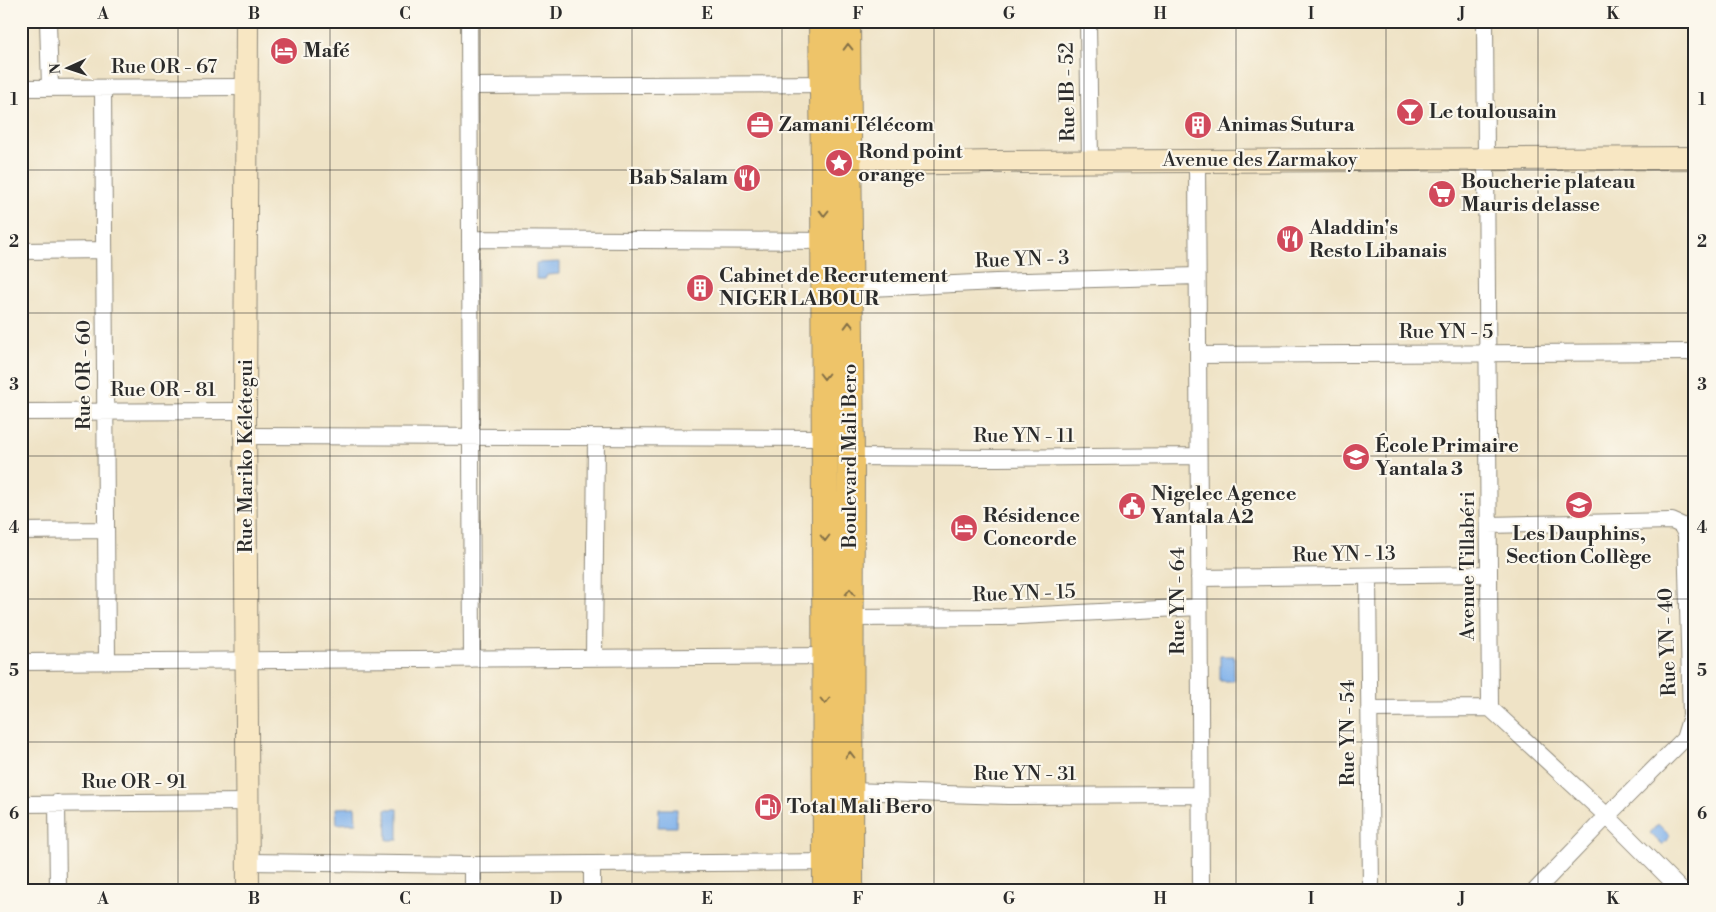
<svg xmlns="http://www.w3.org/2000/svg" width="1716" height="912" viewBox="0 0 1716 912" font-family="'Libre Bodoni',serif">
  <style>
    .water { fill: #7fb1eb; stroke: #556e8b }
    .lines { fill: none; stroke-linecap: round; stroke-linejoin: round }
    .street-casing { stroke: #8d8778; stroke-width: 18 }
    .secondary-casing { stroke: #8d8778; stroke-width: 24 }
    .primary-casing { stroke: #8d8778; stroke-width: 28 }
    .street { stroke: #fff; stroke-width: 16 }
    .secondary { stroke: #f8e7c3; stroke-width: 22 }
    .primary { stroke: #eec469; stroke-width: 26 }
    .oneway { stroke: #837047 }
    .grid { fill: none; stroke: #2b2b2b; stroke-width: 1; stroke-opacity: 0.55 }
    .labels { text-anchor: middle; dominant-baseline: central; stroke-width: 4.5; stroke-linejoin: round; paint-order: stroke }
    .poi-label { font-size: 20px; font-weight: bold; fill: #2b2b2b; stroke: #fbf7ec; text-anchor: start }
    .street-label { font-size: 20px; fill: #2b2b2b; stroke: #fbf7ec }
    .neatline { fill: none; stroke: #2b2b2b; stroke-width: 2 }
    .grid-label { font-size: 16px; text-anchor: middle; font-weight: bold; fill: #2b2b2b }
  </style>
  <rect width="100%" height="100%" fill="#fbf7ec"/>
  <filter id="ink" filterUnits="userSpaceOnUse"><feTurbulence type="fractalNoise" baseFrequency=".02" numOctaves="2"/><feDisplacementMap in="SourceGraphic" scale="10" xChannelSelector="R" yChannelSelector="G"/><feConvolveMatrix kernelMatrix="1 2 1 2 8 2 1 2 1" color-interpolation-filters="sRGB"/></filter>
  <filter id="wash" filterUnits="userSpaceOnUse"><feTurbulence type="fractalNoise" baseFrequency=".0096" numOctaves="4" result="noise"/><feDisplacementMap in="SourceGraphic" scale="20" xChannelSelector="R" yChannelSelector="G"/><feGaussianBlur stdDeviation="1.12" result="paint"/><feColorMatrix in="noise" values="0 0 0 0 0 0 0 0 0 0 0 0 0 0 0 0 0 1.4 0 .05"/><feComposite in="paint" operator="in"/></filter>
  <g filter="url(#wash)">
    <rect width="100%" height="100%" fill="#efe3c6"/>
    <path class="water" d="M 559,262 L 559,274 L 547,275 L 545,279 L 536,279 L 536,263 Z
      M 1220,656 L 1234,656 L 1234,681 L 1220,681 Z
      M 355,807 L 356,823 L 337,824 L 336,808 Z
      M 386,809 L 398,809 L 398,840 L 387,840 Z
      M 659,809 L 677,809 L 676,827 L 658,827 Z
      M 1658,824 L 1670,836 L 1662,845 L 1650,833 Z"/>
  </g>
  <g filter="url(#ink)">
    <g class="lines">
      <g class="street-casing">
        <path id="street" d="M 48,21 L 50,87
          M 469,21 L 472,659
          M 1088,21 L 1090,161
          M 1485,21 L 1490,708 L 1607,816 L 1682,891
          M 469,86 L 832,84
          M 21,88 L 246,87
          M 103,88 L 107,661
          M 1197,160 L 1201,891
          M 471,239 L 833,241
          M 21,251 L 104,250
          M 849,289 L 996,282 L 1197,276
          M 1198,355 L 1695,352
          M 21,412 L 245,411
          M 245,436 L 833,438
          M 851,457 L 997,458 L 1198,456
          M 1489,525 L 1672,521 L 1681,525 L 1686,534 L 1691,716 L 1684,739 L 1607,816 L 1535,891
          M 21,531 L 106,530
          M 1368,576 L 1371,891
          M 1199,578 L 1489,574
          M 850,618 L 1002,617 L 1199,607
          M 594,658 L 596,438
          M 21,662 L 833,656
          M 1370,709 L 1490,708
          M 850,791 L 1008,796 L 1200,795
          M 57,803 L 58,891
          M 21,804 L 247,802
          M 248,862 L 473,865 L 833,862
          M 592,864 L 592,891
          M 473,865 L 473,891"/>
      </g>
      <g class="secondary-casing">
        <path id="secondary" d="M 247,21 L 245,411 L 248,891
          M 831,165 L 996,162 L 1695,158"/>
      </g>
      <g class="primary-casing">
        <path id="primary" d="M 822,21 L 824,165 L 826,891
          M 847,21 L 851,457 L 850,891"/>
      </g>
      <use href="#street" class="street"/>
      <use href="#secondary" class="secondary"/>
      <use href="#primary" class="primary"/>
    </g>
    <defs><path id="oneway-chevron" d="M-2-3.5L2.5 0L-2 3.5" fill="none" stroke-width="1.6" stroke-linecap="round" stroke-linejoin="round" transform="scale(1.25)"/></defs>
    <g class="oneway">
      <use href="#oneway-chevron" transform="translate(848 47) rotate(-91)"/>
      <use href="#oneway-chevron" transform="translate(824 213) rotate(91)"/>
      <use href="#oneway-chevron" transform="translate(849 325) rotate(-91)"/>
      <use href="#oneway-chevron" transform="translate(824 376) rotate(90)"/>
      <use href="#oneway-chevron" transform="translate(825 538) rotate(90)"/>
      <use href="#oneway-chevron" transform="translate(850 592) rotate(-90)"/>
      <use href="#oneway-chevron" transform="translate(825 701) rotate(90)"/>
      <use href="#oneway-chevron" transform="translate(850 755) rotate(-90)"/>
    </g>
  </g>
  <path class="grid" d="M 178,21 L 178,891M 330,21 L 330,891M 480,21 L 480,891M 632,21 L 632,891M 782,21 L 782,891M 934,21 L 934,891M 1084,21 L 1084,891M 1236,21 L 1236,891M 1386,21 L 1386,891M 1538,21 L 1538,891M 21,170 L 1695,170M 21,313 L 1695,313M 21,456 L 1695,456M 21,599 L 1695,599M 21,742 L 1695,742"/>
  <defs>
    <g id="hotel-disc" transform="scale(1.4375)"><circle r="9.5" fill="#d1495b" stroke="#fbf7ec"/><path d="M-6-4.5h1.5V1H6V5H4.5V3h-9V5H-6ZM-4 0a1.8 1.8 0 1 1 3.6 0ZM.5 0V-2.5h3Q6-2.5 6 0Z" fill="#fff"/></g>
    <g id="bar-disc" transform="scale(1.4375)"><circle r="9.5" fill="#d1495b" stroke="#fbf7ec"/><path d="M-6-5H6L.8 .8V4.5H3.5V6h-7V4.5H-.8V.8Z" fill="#fff"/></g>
    <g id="office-disc" transform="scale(1.4375)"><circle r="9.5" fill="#d1495b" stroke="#fbf7ec"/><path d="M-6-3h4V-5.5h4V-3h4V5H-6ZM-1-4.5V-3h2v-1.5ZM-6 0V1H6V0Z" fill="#fff"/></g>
    <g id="building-disc" transform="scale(1.4375)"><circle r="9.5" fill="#d1495b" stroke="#fbf7ec"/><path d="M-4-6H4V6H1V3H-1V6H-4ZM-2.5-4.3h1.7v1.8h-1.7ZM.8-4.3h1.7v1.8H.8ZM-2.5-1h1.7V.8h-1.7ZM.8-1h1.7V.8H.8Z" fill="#fff"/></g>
    <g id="sight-disc" transform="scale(1.4375)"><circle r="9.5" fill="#d1495b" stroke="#fbf7ec"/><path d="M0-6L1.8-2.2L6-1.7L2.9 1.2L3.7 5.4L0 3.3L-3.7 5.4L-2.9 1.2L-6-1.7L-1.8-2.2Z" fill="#fff"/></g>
    <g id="restaurant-disc" transform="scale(1.4375)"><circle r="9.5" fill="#d1495b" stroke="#fbf7ec"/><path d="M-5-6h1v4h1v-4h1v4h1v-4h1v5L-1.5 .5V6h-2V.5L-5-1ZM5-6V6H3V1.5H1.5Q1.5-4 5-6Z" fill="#fff"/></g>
    <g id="supermarket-disc" transform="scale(1.4375)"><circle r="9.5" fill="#d1495b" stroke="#fbf7ec"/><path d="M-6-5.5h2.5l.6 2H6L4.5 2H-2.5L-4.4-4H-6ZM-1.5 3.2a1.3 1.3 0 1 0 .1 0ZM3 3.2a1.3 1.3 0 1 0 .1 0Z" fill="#fff"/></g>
    <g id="school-disc" transform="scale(1.4375)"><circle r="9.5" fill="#d1495b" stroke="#fbf7ec"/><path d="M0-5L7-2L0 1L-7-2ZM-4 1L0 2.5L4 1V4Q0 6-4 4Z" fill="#fff"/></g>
    <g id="civic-disc" transform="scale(1.4375)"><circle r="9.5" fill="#d1495b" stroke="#fbf7ec"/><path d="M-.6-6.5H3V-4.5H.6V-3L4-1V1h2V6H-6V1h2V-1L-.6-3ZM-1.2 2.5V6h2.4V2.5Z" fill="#fff"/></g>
    <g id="fuel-disc" transform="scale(1.4375)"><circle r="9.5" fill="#d1495b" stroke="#fbf7ec"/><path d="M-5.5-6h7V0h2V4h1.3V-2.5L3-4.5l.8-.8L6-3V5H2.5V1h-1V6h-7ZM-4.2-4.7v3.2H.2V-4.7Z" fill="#fff"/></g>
  </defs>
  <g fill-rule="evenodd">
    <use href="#hotel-disc" x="284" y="51"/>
    <use href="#bar-disc" x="1410" y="112"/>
    <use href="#office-disc" x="760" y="125"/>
    <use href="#building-disc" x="1198" y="125"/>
    <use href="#sight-disc" x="839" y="163"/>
    <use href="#restaurant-disc" x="747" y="178"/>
    <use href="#supermarket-disc" x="1442" y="194"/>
    <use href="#restaurant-disc" x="1290" y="239"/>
    <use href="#building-disc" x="700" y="288"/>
    <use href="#school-disc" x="1356" y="457"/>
    <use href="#school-disc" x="1579" y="505"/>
    <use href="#civic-disc" x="1132" y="506"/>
    <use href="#hotel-disc" x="964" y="528"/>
    <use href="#fuel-disc" x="768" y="807"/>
  </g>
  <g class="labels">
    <g class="poi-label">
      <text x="303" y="51">Mafé</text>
      <text x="1429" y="112">Le toulousain</text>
      <text x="779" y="125">Zamani Télécom</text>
      <text x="1217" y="125">Animas Sutura</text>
      <text x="858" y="152">Rond point<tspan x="858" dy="23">orange</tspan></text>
      <text x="728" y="178" text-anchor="end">Bab Salam</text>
      <text x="1461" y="182">Boucherie plateau<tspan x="1461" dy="23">Mauris delasse</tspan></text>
      <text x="1309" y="228">Aladdin's<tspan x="1309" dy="23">Resto Libanais</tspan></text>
      <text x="719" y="276">Cabinet de Recrutement<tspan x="719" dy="23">NIGER LABOUR</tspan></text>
      <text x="1375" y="446">École Primaire<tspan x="1375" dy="23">Yantala 3</tspan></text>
      <text x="1151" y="494">Nigelec Agence<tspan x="1151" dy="23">Yantala A2</tspan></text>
      <text x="983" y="516">Résidence<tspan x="983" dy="23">Concorde</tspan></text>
      <text x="1579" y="534" text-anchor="middle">Les Dauphins,<tspan x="1579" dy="23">Section Collège</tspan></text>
      <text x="787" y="807">Total Mali Bero</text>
    </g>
    <g class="street-label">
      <text x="164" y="67">Rue OR - 67</text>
      <text transform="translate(1068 92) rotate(-91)">Rue IB - 52</text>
      <text x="1260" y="160">Avenue des Zarmakoy</text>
      <text transform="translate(1022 260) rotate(-2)">Rue YN - 3</text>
      <text x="1446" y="332">Rue YN - 5</text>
      <text transform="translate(84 375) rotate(-90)">Rue OR - 60</text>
      <text x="163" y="390">Rue OR - 81</text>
      <text x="1024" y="436">Rue YN - 11</text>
      <text transform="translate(246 456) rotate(-90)">Rue Mariko Kélétegui</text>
      <text transform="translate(850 456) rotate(-90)">Boulevard Mali Bero</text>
      <text transform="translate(1344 555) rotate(-1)">Rue YN - 13</text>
      <text transform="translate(1468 566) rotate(-90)">Avenue Tillabéri</text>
      <text transform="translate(1024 594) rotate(-2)">Rue YN - 15</text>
      <text transform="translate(1178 601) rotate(-90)">Rue YN - 64</text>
      <text transform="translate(1668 642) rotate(-92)">Rue YN - 40</text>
      <text transform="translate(1348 733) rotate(-90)">Rue YN - 54</text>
      <text x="1025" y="774">Rue YN - 31</text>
      <text x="134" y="782">Rue OR - 91</text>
    </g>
  </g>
  <rect width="1716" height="912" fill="none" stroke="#fbf7ec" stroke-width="55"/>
  <g transform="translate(68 68) rotate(267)" stroke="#fbf7ec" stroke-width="4" paint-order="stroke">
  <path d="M0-4L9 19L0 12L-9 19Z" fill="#2b2b2b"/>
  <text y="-8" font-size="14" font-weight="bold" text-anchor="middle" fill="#2b2b2b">N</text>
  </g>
  <rect x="28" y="28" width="1660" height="856" class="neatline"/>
  <g class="grid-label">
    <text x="103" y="19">A</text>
    <text x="254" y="19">B</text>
    <text x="405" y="19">C</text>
    <text x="556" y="19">D</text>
    <text x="707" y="19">E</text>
    <text x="858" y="19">F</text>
    <text x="1009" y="19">G</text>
    <text x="1160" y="19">H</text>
    <text x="1311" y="19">I</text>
    <text x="1462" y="19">J</text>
    <text x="1613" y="19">K</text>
    <text x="14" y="105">1</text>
    <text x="1702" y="105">1</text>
    <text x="14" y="247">2</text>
    <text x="1702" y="247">2</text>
    <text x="14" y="390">3</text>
    <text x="1702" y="390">3</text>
    <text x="14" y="533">4</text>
    <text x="1702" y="533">4</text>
    <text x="14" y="676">5</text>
    <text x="1702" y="676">5</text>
    <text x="14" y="819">6</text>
    <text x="1702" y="819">6</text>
    <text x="103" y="904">A</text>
    <text x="254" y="904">B</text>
    <text x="405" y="904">C</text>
    <text x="556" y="904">D</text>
    <text x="707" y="904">E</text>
    <text x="858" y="904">F</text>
    <text x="1009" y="904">G</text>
    <text x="1160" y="904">H</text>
    <text x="1311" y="904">I</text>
    <text x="1462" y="904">J</text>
    <text x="1613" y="904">K</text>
  </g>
</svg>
